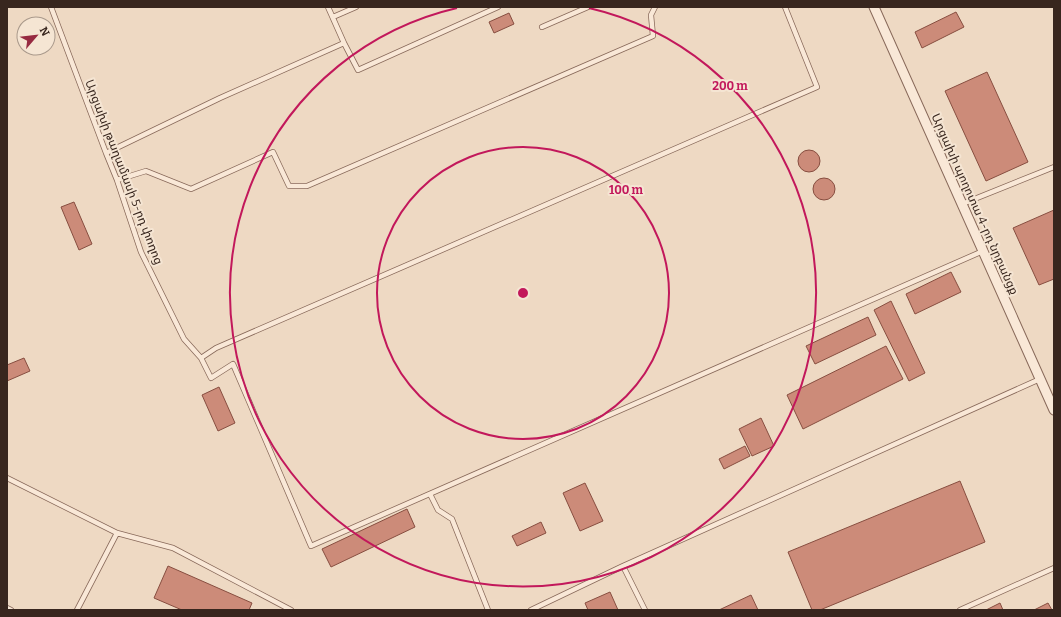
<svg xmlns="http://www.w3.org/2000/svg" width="1061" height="617" viewBox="0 0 1061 617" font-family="Bitter,'Noto Sans Armenian',serif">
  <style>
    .building { fill: #cc8b79; stroke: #874e40 }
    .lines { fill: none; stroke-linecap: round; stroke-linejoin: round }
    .service-casing { stroke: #88695a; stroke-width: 6 }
    .minor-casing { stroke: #88695a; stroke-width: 11 }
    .service { stroke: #f9e8d7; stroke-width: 4.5 }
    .minor { stroke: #f9e8d7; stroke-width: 9 }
    .ring { fill: none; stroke: #c2185b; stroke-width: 2 }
    .labels { text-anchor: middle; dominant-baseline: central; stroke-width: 4; stroke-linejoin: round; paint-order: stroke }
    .street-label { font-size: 12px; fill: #38261e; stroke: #f5e5d3 }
    .centre { fill: #c2185b; stroke: #f5e5d3; stroke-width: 2 }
    .ring-label { font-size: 12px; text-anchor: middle; font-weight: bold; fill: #c2185b; stroke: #f5e5d3; stroke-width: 4; stroke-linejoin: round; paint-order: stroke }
  </style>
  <rect width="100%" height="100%" fill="#eed9c3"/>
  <path class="building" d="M 956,12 L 964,27 L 922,48 L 915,32 Z
    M 509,13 L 514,24 L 494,33 L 489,22 Z
    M 987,72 L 1028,162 L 986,181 L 945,91 Z
    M798 161a11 11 0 1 1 22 0a11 11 0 1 1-22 0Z
    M813 189a11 11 0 1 1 22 0a11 11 0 1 1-22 0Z
    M 74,202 L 92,244 L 79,250 L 61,207 Z
    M 1054,210 L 1054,279 L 1039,285 L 1013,228 Z
    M 951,272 L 961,292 L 915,314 L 906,294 Z
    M 891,301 L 925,373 L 909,381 L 874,310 Z
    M 868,317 L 876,335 L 815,364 L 806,346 Z
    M 886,346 L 903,379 L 803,429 L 787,395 Z
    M 24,358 L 30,371 L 7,381 L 7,364 L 7,365 Z
    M 219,387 L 235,423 L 218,431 L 202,395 Z
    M 761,418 L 774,446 L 752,456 L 739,429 Z
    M 745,446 L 750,456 L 724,469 L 719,459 Z
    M 960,481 L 985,542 L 820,610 L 812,610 L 788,552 Z
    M 585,483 L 603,521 L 580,531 L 563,493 Z
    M 407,509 L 415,527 L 331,567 L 322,549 Z
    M 541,522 L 546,533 L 517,546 L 512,536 Z
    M 168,566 L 252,603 L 249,610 L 182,610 L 154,598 Z
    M 610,592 L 618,610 L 588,610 L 585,603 Z
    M 751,595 L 758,610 L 719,610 Z
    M 1000,603 L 1003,610 L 986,610 Z
    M 1048,603 L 1052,610 L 1034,610 Z"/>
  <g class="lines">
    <g class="service-casing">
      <path id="service" d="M 51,7 L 106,153 L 117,180 L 141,252 L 184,339 L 201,358 L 211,378 L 233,364 L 311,546 L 983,251
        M 328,7 L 344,43
        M 333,17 L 356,7
        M 542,27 L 588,7
        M 106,153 L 220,98 L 344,43 L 358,70 L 498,7
        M 117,180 L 146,171 L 191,189 L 273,152 L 289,186 L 307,186 L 653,36 L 651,15 L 655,7
        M 962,204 L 1054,167
        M 201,358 L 216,348 L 817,87 L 785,7
        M 7,478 L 117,533 L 173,548 L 291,610
        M 430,494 L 438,510 L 452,519 L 488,610
        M 623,566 L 645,610
        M 7,608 L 11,610
        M 77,610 L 117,533
        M 531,610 L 623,566 L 1040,379
        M 960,610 L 1054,568"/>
    </g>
    <g class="minor-casing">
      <path id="minor" d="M 874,7 L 1054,410"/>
    </g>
    <use href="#service" class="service"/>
    <use href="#minor" class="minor"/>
  </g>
  <g class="ring">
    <circle cx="523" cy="293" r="146"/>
    <path d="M589 8A293 293 0 1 1 457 8"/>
  </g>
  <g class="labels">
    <g class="street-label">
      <text transform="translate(124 172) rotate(69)">Արցախի թաղամասի 5-րդ փողոց</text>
      <text transform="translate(975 204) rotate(66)">Արցախի պողոտա 4-րդ նրբանցք</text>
    </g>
  </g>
  <circle cx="523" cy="293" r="6" class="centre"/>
  <g class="ring-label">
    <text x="730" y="90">200 m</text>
    <text x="626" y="194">100 m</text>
  </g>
  <rect width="1061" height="617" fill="none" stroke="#38261e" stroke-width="16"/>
  <g transform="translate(36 36) rotate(62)"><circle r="19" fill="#f5e5d3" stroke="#a9998b"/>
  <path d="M0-3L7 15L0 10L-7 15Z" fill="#972a41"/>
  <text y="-6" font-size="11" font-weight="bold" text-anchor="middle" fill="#38261e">N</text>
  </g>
</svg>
